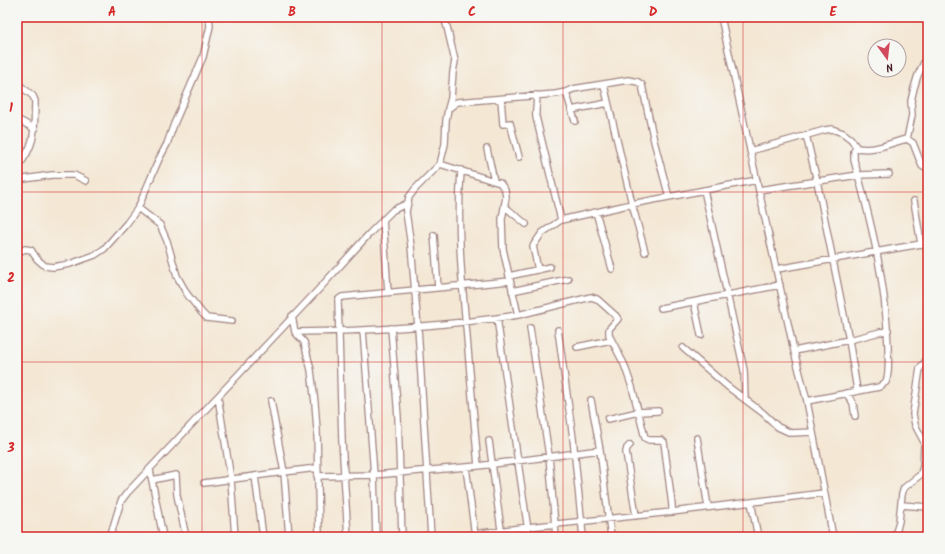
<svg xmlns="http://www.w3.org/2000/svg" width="945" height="554" viewBox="0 0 945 554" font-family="Kalam,sans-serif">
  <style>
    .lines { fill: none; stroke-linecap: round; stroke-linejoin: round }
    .minor-casing { stroke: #9f8380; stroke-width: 8 }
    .minor { stroke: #fff; stroke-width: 5.5 }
    .grid { fill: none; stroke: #d62828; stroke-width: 1; stroke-opacity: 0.55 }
    .neatline { fill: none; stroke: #d62828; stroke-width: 1.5 }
    .grid-label { font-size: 13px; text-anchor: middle; font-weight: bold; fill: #d62828 }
  </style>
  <rect width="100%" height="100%" fill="#f6f6f2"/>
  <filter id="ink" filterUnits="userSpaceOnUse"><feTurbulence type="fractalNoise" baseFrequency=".025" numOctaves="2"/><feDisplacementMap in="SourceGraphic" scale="8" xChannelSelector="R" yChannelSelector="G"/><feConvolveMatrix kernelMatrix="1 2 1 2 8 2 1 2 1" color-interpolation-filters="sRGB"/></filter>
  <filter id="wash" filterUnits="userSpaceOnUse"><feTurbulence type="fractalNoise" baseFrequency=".012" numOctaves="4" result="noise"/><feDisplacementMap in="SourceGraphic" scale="16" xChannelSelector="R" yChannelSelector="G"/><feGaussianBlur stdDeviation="0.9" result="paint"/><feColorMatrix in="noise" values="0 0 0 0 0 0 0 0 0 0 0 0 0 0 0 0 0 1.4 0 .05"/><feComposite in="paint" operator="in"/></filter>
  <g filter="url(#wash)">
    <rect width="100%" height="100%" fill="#f4e7d4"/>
  </g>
  <g filter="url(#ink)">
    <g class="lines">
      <g class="minor-casing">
        <path id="minor" d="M 721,17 L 794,351 L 807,401 L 833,537
          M 17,83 L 33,96 L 35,101 C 34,130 37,143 17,168
          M 604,85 L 632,204 L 645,252
          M 566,92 L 575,121
          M 536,95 C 538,102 535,109 536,117 L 561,220 L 632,204 L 757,180
          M 501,99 L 503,124 L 510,123 L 519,157
          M 448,109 L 457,102 L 556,94 L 566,92 L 573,89 L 585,87 L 628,80 L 638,82 L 642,85 L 654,141 L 669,197
          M 571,110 L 608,103
          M 17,119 L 35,129
          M 806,135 L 817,181 L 849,340 L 857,390
          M 907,139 L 912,115 L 911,101 L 914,88 L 918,75 L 928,54
          M 487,149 L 494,181
          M 750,151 L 825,130 L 832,129 L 843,133 L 851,139 L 857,148 C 878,151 888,143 907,139 L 913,143 L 922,166 L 925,168 L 928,167
          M 440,164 L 500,183 L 505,190 L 506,197 L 502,219 L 503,249 L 518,315 L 591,297 L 597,299 L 616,316 L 618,319 L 609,329 L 609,335 L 624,364 L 632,387 L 645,438 L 649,440 L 661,440 L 664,442 L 672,505 L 672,512
          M 461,170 C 457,223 461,274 466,326 C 470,373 474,420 478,466
          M 17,180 L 52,175 L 74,175 L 86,181
          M 704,190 L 744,370 L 745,399
          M 759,190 L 858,175 L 889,174
          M 914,201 L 921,244
          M 504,206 L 526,224
          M 138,208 L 160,225 L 167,241 L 177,276 L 187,294 L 202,313 L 207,318 L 232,321
          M 596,212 L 612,269
          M 383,219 L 388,292
          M 434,235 L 438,288
          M 17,253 L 25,249 L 31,250 L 37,259 L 45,266 L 53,267 L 70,264 L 95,255 L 104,249 L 127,223 L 138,208 L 159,159 L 167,144 L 174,124 L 203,57 L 210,26 L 209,17
          M 777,269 L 921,244 L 928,245
          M 538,270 L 533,246 L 542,233 L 561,220
          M 509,276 L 550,267
          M 512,291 L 568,279
          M 694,302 L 701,335
          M 661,308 L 780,285
          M 292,316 L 295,332 L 304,342 L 311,370 L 315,403 L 317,430 L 319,537
          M 497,318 L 529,537
          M 391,328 L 398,417 L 402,537
          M 530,328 L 549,456 L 556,537
          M 363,330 L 374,475 L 376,537
          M 558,330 L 573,438 L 583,537
          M 295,332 C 369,331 444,326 518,315
          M 577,347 L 611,340
          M 683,348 L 727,386 L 763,413 L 778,427 L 791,433 L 812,432
          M 794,351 L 849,340 L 888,330
          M 846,393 L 853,403 L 855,416
          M 218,397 L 231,480 L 235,537
          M 591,400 L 600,450 L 611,537
          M 807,401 L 879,387 L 886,382 C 890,371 888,358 888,346 C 886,282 871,221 854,160 L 854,151 L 857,148
          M 608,419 L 638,412 L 658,411
          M 697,438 L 708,507
          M 489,441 L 502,537
          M 924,442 L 915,425 L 913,414 L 920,368 L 928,358
          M 630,445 L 627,448 L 626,452 L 636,516
          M 466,467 L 475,536
          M 150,470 L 163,537
          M 255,476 L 263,537
          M 317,476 L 374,475 L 478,466 L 600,450
          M 152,480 L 176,475 L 177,495 L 186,537
          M 204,483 L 284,472 L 271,401
          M 751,502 L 758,537
          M 901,505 L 928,507
          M 110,537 L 121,501 L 127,493 L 319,289 L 369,234 L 393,210 L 406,204
          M 289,537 L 284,472 L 317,468
          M 348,537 L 342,441 L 338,300 L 342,297 L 352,296 L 510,281
          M 431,537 L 418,327 L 411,246 L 406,212 L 409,197 L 416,188 L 440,164 L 445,144 L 446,120 L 448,109 L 451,98 L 453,72 L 455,61 L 447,27 L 444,17
          M 450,537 L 528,527 L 672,512 L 824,493
          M 895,537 L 899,521 L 902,494 L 904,488 L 920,475 L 922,470 L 923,466 L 924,445 L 924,442 L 928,441"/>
      </g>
      <use href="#minor" class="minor"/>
    </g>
  </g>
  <path class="grid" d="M 202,17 L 202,537M 382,17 L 382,537M 563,17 L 563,537M 743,17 L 743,537M 17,192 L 928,192M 17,362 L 928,362"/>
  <rect width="945" height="554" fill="none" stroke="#f6f6f2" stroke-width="44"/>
  <g transform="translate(887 58) rotate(165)"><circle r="19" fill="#f6f6f2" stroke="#b1a0a2"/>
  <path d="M0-3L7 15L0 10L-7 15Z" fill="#d1495b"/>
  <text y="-6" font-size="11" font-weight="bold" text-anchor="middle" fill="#4a1f2b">N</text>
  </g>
  <rect x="22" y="22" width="901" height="510" class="neatline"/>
  <g class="grid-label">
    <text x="112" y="16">A</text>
    <text x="292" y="16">B</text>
    <text x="472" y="16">C</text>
    <text x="653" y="16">D</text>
    <text x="833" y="16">E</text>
    <text x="11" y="112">1</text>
    <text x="11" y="282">2</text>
    <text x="11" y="452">3</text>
  </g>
</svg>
